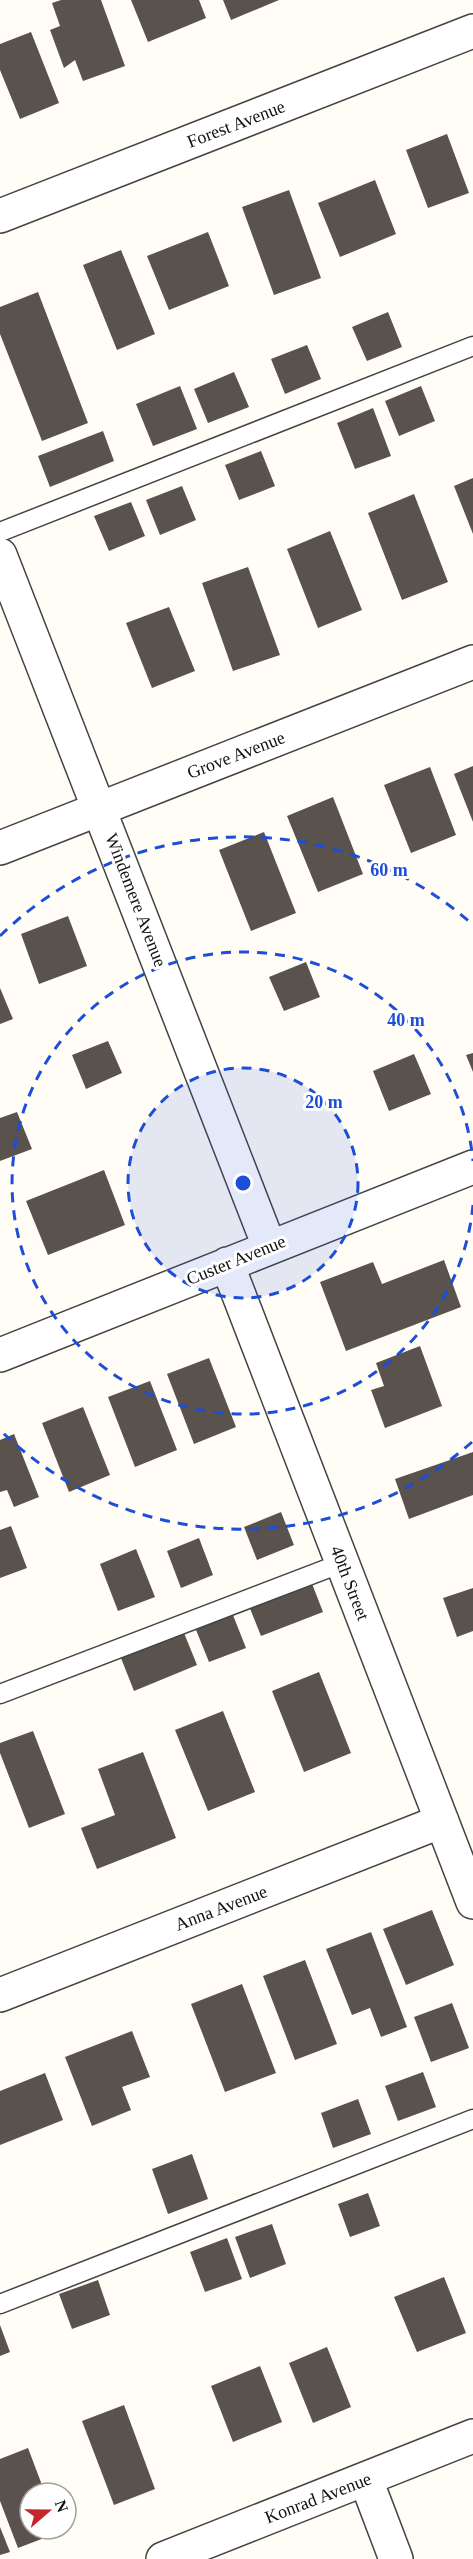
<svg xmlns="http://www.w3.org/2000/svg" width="473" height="2559" viewBox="0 0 473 2559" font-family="'Times New Roman',serif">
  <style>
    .building { fill: #5a524d }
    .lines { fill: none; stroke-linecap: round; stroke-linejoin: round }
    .service-casing { stroke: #444; stroke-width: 21 }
    .minor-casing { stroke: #444; stroke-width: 36 }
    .service { stroke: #fff; stroke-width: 18 }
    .minor { stroke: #fff; stroke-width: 33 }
    .ring { fill: none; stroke: #1d4ed8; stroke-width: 3; stroke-dasharray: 10 8 }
    .labels { text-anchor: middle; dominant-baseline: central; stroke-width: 6; stroke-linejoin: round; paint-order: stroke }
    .street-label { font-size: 18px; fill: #111; stroke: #fff }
    .centre { fill: #1d4ed8; stroke: #fff; stroke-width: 3 }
    .ring-label { font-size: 18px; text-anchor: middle; font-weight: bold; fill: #1d4ed8; stroke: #fff; stroke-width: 6; stroke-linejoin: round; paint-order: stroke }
  </style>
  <rect width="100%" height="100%" fill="#fffdf5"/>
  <path class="building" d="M 61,0 L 101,0 L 125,66 L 83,81 L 75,60 L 64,68 L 50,30 L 60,26 L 52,3 Z
    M 131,0 L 199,0 L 206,18 L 148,42 Z
    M 223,0 L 279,0 L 231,20 Z
    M 31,32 L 59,103 L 20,119 L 0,70 L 0,44 Z
    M 447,134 L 469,193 L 428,208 L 406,150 Z
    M 375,180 L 396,234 L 340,257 L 318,203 Z
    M 289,190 L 321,278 L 274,295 L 242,207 Z
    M 208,232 L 229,286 L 169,310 L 147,256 Z
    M 121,250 L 155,334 L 117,350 L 83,265 Z
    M 38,292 L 88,423 L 42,441 L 0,334 L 0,307 Z
    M 388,312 L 402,347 L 367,361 L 352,327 Z
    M 307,345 L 321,379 L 285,394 L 271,359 Z
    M 234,372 L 249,407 L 208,423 L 194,389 Z
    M 180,386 L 197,429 L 153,446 L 136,404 Z
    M 421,386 L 435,421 L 399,436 L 385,401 Z
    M 373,408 L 391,456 L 355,469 L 337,423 Z
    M 103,431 L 114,461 L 50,487 L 38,456 Z
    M 261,451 L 275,486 L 239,500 L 225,465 Z
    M 473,478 L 473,534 L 454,486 Z
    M 182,486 L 196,520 L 160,535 L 146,500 Z
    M 414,494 L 448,582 L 402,600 L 368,513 Z
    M 131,502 L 145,536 L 109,551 L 94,516 Z
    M 330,531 L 362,610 L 318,628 L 287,549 Z
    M 248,567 L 280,655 L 233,671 L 202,583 Z
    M 169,607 L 195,671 L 152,688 L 126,623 Z
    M 473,766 L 473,822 L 454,774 Z
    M 430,767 L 456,835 L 411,853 L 384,785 Z
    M 333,797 L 363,874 L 318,892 L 287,816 Z
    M 264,832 L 296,913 L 251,931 L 219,850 Z
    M 68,916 L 87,966 L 39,984 L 21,934 Z
    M 306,962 L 320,997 L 284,1011 L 269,977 Z
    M 0,988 L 13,1019 L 0,1024 Z
    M 108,1041 L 122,1073 L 86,1089 L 72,1055 Z
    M 473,1053 L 473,1072 L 466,1055 Z
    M 414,1054 L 431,1094 L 389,1111 L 373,1071 Z
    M 17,1112 L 32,1149 L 0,1161 L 0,1118 Z
    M 104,1170 L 125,1225 L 48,1255 L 26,1201 Z
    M 444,1260 L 461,1307 L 346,1351 L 320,1282 L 373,1262 L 382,1284 Z
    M 420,1346 L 442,1406 L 385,1428 L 371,1390 L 384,1386 L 376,1363 Z
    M 209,1358 L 236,1427 L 194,1444 L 167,1374 Z
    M 150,1381 L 177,1450 L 135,1467 L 108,1397 Z
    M 83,1407 L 110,1475 L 69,1492 L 42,1423 Z
    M 14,1434 L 39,1497 L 14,1507 L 7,1490 L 0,1492 L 0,1440 Z
    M 473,1452 L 473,1495 L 409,1519 L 395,1479 Z
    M 281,1512 L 294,1545 L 257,1560 L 244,1527 Z
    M 11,1526 L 27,1568 L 0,1578 L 0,1530 Z
    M 199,1538 L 213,1575 L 181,1588 L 167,1551 Z
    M 136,1549 L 155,1597 L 118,1611 L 100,1564 Z
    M 311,1581 L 323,1612 L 261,1636 L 249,1606 Z
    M 473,1588 L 473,1631 L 457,1637 L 443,1598 Z
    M 231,1610 L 246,1648 L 209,1662 L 194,1625 Z
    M 182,1628 L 197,1665 L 134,1691 L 119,1653 Z
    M 319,1672 L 351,1753 L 304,1772 L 272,1691 Z
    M 223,1711 L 255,1792 L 208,1811 L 175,1730 Z
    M 33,1731 L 65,1814 L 29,1828 L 0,1753 L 0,1743 Z
    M 143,1752 L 176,1838 L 97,1869 L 81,1828 L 115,1815 L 98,1769 Z
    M 432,1910 L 454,1965 L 406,1985 L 383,1929 Z
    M 371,1932 L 407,2027 L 381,2037 L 370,2008 L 352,2015 L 326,1949 Z
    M 305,1960 L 337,2044 L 295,2060 L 263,1976 Z
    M 242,1984 L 276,2073 L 225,2092 L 191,2004 Z
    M 452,2003 L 469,2048 L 431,2062 L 414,2017 Z
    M 132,2031 L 150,2077 L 122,2087 L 131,2110 L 92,2126 L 65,2057 Z
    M 423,2072 L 436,2107 L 398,2121 L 385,2086 Z
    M 45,2073 L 63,2120 L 0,2145 L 0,2091 Z
    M 358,2099 L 371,2134 L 333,2148 L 321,2113 Z
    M 192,2154 L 208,2199 L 168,2214 L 152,2169 Z
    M 368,2193 L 380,2226 L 350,2237 L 338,2204 Z
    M 272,2224 L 286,2264 L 250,2278 L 235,2237 Z
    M 227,2238 L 242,2279 L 205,2292 L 190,2252 Z
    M 444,2277 L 466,2333 L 417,2352 L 394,2297 Z
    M 98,2280 L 110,2315 L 72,2329 L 59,2294 Z
    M 0,2325 L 10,2352 L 0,2356 Z
    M 327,2347 L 351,2407 L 313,2423 L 289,2363 Z
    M 260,2366 L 282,2422 L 233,2442 L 211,2386 Z
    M 124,2405 L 155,2489 L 114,2505 L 82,2421 Z
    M 28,2448 L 45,2493 L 30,2493 L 30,2529 L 59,2529 L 60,2532 L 18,2548 L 0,2501 L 0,2459 Z
    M 0,2527 L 10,2552 L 0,2555 Z"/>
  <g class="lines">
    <g class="service-casing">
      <path id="service" d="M 0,532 L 473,346
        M 0,1694 L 342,1563
        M 0,2304 L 473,2119"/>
    </g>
    <g class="minor-casing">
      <path id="minor" d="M 0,216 L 473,31
        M 0,555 L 269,1246
        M 0,848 L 473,662
        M 227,1264 L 473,1902
        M 0,1355 L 473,1167
        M 0,1995 L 442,1821
        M 366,2480 L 396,2559
        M 163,2559 L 473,2436"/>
    </g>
    <use href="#service" class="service"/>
    <use href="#minor" class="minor"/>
  </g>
  <circle cx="243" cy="1183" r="115" fill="#1d4ed8" fill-opacity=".12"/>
  <g class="ring">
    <circle cx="243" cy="1183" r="115"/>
    <path d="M473 1205A231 231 0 1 1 473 1161"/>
    <path d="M472 1442A346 346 0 0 1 0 1430M0 936A346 346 0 0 1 472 924"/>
  </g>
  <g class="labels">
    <g class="street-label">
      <text transform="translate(236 124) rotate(-21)">Forest Avenue</text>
      <text transform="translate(236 755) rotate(-21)">Grove Avenue</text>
      <text transform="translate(136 900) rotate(69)">Windemere Avenue</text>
      <text transform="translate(236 1260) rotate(-22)">Custer Avenue</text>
      <text transform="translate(350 1583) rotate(69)">40th Street</text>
      <text transform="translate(221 1908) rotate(-21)">Anna Avenue</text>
      <text transform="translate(318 2498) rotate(-21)">Konrad Avenue</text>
    </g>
  </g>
  <circle cx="243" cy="1183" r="9" class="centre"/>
  <g class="ring-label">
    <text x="389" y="876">60 m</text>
    <text x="406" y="1026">40 m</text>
    <text x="324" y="1108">20 m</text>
  </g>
  <g transform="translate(48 2511) rotate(70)"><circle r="28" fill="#ffffff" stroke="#a0a0a0" stroke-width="1.5"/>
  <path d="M0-4.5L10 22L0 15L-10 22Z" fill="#c4262e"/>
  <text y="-9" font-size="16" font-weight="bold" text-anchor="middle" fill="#111111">N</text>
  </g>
</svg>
